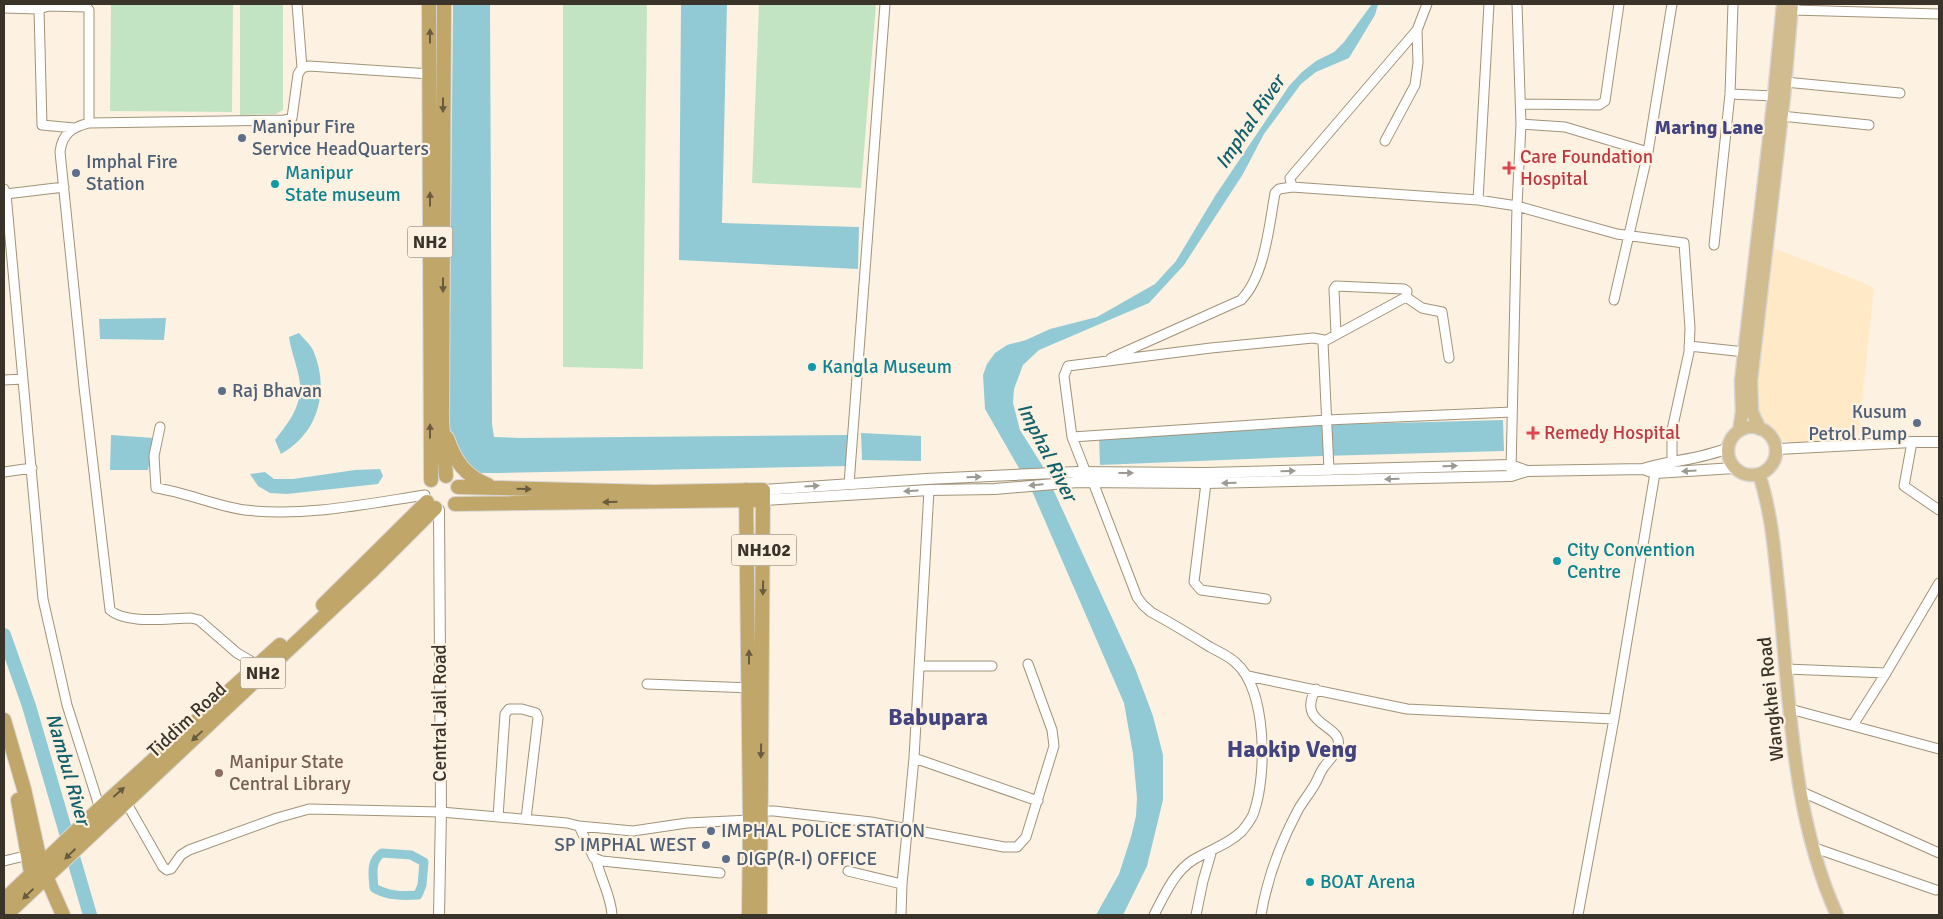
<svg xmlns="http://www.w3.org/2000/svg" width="1943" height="919" viewBox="0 0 1943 919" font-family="Signika,sans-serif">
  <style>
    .built { fill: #ffe9c7 }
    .green { fill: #c3e4c3 }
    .water { fill: #91cad5 }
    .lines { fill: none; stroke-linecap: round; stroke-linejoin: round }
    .canal { stroke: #91cad5; stroke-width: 9 }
    .river { stroke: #91cad5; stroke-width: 14 }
    .minor-casing { stroke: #a29279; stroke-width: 11 }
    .tertiary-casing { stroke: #a29279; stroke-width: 12 }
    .primary-casing { stroke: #d8d6d4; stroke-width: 15 }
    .trunk-casing { stroke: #d8d6d4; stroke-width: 16 }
    .minor { stroke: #fff; stroke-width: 9 }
    .tertiary { stroke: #fff; stroke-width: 10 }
    .primary { stroke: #d0bc8e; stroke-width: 12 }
    .trunk { stroke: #c0a668; stroke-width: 14 }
    .oneway { fill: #695b3f }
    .oneway2 { fill: #9c9994 }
    .service-dot { fill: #5c6f8a; stroke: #fdf2e2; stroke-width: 2 }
    .health-dot { fill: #e0444e; stroke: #fdf2e2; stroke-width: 2 }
    .culture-dot { fill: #0f9aa8; stroke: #fdf2e2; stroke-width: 2 }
    .education-dot { fill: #8d6e63; stroke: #fdf2e2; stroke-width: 2 }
    .labels { text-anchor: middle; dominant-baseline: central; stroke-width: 4.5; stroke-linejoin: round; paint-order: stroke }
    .shield { fill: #fdf2e2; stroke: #746c60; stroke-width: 1 }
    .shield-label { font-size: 18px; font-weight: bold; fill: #3a3329 }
    .service-label { font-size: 19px; fill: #4e5e75; stroke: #fdf2e2; text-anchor: start }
    .health-label { font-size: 19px; fill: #be3a42; stroke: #fdf2e2; text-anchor: start }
    .culture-label { font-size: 19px; fill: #0d838f; stroke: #fdf2e2; text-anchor: start }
    .street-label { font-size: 19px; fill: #3a3329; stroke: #fdf2e2 }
    .education-label { font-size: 19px; fill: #785e54; stroke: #fdf2e2; text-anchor: start }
    .water-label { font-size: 20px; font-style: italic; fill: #11606c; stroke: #fdf2e2 }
    .neighbourhood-label { font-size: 20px; font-weight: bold; fill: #434380; stroke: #fdf2e2 }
    .district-label { font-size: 24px; font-weight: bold; fill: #434380; stroke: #fdf2e2 }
  </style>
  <rect width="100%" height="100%" fill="#fdf2e2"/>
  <path class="built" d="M 1766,245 L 1859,281 L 1874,288 L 1858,440 L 1814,447 L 1785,441 L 1769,435 L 1760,429 L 1751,381 Z"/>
  <path class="green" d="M 111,4 L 233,4 L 232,112 L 110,111 Z
    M 240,4 L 283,4 L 283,110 L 276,114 L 240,115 Z
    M 563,4 L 647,4 L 643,369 L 563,367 Z
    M 759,4 L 876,4 L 861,188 L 752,183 Z"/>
  <path class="water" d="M 453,4 L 490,4 L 492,424 L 494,437 L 520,438 L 849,435 L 849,466 L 498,473 L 474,473 L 466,467 L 449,429 Z
    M 681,4 L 727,4 L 722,223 L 859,227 L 858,269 L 679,260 Z
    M 1372,4 L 1378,4 L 1375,15 L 1349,58 L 1316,72 L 1301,84 L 1264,134 L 1243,174 L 1184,265 L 1149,303 L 1039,350 L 1023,365 L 1014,389 L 1013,403 L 1020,430 L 1042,465 L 1135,668 L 1153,716 L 1163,755 L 1163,800 L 1147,866 L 1123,915 L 1096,915 L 1119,874 L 1131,837 L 1136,816 L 1137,798 L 1133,754 L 1124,703 L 1032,491 L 985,409 L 983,375 L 987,364 L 995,353 L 1007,345 L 1026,340 L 1050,329 L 1097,317 L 1155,284 L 1176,261 L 1215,196 L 1289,86 L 1302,72 L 1316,61 L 1334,52 L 1344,42 Z
    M 166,318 L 164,340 L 100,339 L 99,319 Z
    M 299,333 C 303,338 310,344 313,350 C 330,389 319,433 281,454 L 275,440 C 288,423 300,409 300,387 C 300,372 291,353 289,337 Z
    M 1503,420 L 1504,451 L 1322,456 L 1100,465 L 1099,437 L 1319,425 Z
    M 861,433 L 921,436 L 921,461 L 862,460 Z
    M 111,435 L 154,438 L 148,470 L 110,470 Z
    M 380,469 L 383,476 L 378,484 L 287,494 L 270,493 L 258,486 L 250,474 L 265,472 L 274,479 L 293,479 L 355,470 Z"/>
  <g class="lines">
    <path class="canal" d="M 382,853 L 411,855 L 424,862 L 422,885 L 418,895 C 402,896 388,896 374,888 C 373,875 370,861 382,853 Z"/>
    <path class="river" d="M 4,635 L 29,706 L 90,915"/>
    <g class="minor-casing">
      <path id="minor" d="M 83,4 L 89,10 L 89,123
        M 297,4 L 302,68
        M 1427,4 L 1417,30 L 1290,178 L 1292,187 L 1478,200 L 1517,206 L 1617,234 L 1684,243 L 1690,328 L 1689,352 L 1672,430 L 1672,462
        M 4,8 L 39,9 L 42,125 L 74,128
        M 39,9 L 48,6 L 87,7
        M 1791,10 L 1939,14
        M 1785,82 L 1900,93
        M 1730,94 L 1774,96
        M 1521,104 L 1599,105 L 1605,101 L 1619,4
        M 1781,116 L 1869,125
        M 1521,124 L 1565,127 L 1648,152
        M 1385,141 L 1415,85 L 1418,63 L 1417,30
        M 4,189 L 6,194 L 43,599 L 67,705 L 101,812
        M 6,194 L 64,187
        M 1478,200 L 1489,4
        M 1714,245 L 1730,94 L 1733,4
        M 1406,297 L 1422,308 L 1442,312 L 1449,358
        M 1614,300 L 1648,152 L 1672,4
        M 1324,340 L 1313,338 L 1211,348 L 1068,366 L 1064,376 L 1072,437 L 1327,420 L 1512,412
        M 1689,346 L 1745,352
        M 1111,358 L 1241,300 C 1265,276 1269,226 1275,193 L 1279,189 L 1292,187
        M 4,380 L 23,379
        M 160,427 L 154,456 L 156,488 C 186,492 214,506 245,510 C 304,517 366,504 425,495
        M 1072,437 L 1086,473 L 1093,482 L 1137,597 L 1143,605 L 1151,612 C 1171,623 1191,635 1210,647 C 1219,652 1229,656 1236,663 C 1267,690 1267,775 1254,812 C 1252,819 1247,825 1242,831 C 1228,845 1209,850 1193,860 C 1174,872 1164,896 1154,915
        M 1912,442 L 1904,486 L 1939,510
        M 1329,470 L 1323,342 L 1406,297 L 1407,291 L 1404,289 L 1336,286 L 1334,289 L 1336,334
        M 1511,470 L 1517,206 L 1521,124 L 1517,4
        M 4,472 L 32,468
        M 1206,483 L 1194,582 L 1201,590 L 1266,599
        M 849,484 L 885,4
        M 920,666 L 992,666
        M 261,667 L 237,653 L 199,620 L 191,618 C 169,618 127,625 110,610 L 84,387 L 60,152 C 62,133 73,127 89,123 L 284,120 L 292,118 L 298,74 L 302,68 L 309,66 L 430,74
        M 1786,669 L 1886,673 L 1939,583
        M 1248,676 L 1407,709 L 1614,719
        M 647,684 L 752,688
        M 1790,709 L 1939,749
        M 1853,725 L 1886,673
        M 914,758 L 1038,801
        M 1800,791 L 1939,853
        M 126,802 L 163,867 L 167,870 L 171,869 L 181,855 L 189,850 L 277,818 L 309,809 L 441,812 L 567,823 L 579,826 L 594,858 L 602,861 L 720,873
        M 498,817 L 505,714 L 509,709 L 522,709 L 536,713 L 538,718 L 526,819
        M 579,826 L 633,831 L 687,823 L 750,820 L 760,811 L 774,811 L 871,822 L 1004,847 L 1017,847 L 1026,837 L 1054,746 L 1052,730 L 1028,664
        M 1812,847 L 1936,890
        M 596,859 C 600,878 611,895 612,915
        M 4,861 L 33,854
        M 848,871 L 902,884
        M 901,915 L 902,884 L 914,758 L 929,490
        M 1196,915 L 1203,881 L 1212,850
        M 1261,915 C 1267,879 1281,842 1298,810 C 1303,801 1310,793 1315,784 C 1318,779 1320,772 1324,767 C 1328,761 1334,756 1337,749 C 1348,724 1294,727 1316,689
        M 1578,915 L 1614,719 L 1656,467"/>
    </g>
    <g class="tertiary-casing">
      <path id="tertiary" d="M 1776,449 L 1912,442 L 1939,442
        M 1643,469 L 1655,473 L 1735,468
        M 763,490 L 926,479 L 1077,472 L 1206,473 L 1510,465 L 1527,471
        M 764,500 L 929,490 L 995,489 L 1078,482 L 1206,483 L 1511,476 L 1527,471 L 1643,469 C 1671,460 1699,460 1728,448
        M 439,915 L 441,812 L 439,510"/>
    </g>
    <g class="primary-casing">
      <path id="primary" d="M1728 451a24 24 0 1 1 48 0a24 24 0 1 1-48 0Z
        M 1760,429 L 1752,412 L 1751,381 L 1784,96 L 1792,4
        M 1739,431 L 1742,412 L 1741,381 L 1774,96 L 1783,4
        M 1759,474 C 1773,517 1775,560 1780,605 C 1790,709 1793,818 1837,915"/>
    </g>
    <g class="trunk-casing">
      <path id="trunk" d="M 429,4 L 431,480
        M 444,4 L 442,421 L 446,476
        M 447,438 C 455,461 465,476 488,485
        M 458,487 L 653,492 L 763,490 L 760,915
        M 746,490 L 750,820 L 749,915
        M 455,504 L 756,500
        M 323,605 L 427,502
        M 4,720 L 24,789 L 41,865 L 63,915
        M 18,800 L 31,873
        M 4,900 L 99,809 L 280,645
        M 6,915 L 370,573 L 435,508"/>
    </g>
    <use href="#minor" class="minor"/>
    <use href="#tertiary" class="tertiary"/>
    <use href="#primary" class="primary"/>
    <use href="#trunk" class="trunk"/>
  </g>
  <defs><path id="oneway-solid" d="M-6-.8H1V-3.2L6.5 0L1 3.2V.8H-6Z" transform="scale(1.25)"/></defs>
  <g class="oneway">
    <use href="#oneway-solid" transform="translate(430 36) rotate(-90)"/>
    <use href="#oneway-solid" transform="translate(443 105) rotate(90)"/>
    <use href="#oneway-solid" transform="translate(430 199) rotate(-90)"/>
    <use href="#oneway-solid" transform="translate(443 285) rotate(90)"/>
    <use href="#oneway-solid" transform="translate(430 431) rotate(-90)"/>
    <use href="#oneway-solid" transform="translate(524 489) rotate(2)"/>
    <use href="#oneway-solid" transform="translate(610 502) rotate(179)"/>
    <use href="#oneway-solid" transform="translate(763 588) rotate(91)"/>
    <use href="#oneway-solid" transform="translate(749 657) rotate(-90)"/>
    <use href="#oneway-solid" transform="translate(197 736) rotate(137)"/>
    <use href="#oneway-solid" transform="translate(761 751) rotate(91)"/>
    <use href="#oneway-solid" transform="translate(119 792) rotate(-41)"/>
    <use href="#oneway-solid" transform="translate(70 854) rotate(136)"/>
    <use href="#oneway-solid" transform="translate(28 894) rotate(136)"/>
  </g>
  <g class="oneway2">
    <use href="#oneway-solid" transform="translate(1450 466) rotate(-1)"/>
    <use href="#oneway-solid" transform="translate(1288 471) rotate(-2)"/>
    <use href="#oneway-solid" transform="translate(1689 471) rotate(176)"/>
    <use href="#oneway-solid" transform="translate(1126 473)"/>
    <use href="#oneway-solid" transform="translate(974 477) rotate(-1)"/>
    <use href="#oneway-solid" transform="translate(1392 479) rotate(179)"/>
    <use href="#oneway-solid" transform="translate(1229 483) rotate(179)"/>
    <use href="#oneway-solid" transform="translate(1036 485) rotate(175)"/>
    <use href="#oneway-solid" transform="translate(812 486) rotate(-4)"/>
    <use href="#oneway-solid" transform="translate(911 491) rotate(177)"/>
  </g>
  <g class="service-dot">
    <circle cx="242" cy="138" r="5"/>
    <circle cx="76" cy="173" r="5"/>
    <circle cx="222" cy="391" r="5"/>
    <circle cx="1917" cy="423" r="5"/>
    <circle cx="711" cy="831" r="5"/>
    <circle cx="706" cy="845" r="5"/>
    <circle cx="726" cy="859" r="5"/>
  </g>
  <g class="health-dot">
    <path d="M1506.5 160.5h5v5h5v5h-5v5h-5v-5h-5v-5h5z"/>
    <path d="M1530.5 425.5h5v5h5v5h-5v5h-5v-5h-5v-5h5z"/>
  </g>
  <g class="culture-dot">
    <circle cx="275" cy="184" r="5"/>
    <circle cx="812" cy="367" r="5"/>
    <circle cx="1557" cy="561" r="5"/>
    <circle cx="1310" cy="882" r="5"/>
  </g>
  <circle class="education-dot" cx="219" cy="773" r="5"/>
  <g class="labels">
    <g class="shield">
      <rect x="407.5" y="226.5" width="45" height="31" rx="4"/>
      <rect x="731.5" y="534.5" width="65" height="31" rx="4"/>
      <rect x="240.5" y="657.5" width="45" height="31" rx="4"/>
    </g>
    <g class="shield-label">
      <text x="430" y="242">NH2</text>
      <text x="764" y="550">NH102</text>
      <text x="263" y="673">NH2</text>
    </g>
    <g class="service-label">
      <text x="252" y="127">Manipur Fire<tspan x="252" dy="22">Service HeadQuarters</tspan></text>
      <text x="86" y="162">Imphal Fire<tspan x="86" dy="22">Station</tspan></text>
      <text x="232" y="391">Raj Bhavan</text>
      <text x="1907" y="412" text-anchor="end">Kusum<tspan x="1907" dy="22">Petrol Pump</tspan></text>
      <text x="721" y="831">IMPHAL POLICE STATION</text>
      <text x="696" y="845" text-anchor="end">SP IMPHAL WEST</text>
      <text x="736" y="859">DIGP(R-I) OFFICE</text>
    </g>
    <g class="health-label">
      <text x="1520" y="157">Care Foundation<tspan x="1520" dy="22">Hospital</tspan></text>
      <text x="1544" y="433">Remedy Hospital</text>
    </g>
    <g class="culture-label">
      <text x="285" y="173">Manipur<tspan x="285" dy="22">State museum</tspan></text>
      <text x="822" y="367">Kangla Museum</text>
      <text x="1567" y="550">City Convention<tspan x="1567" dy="22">Centre</tspan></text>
      <text x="1320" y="882">BOAT Arena</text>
    </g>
    <g class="street-label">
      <text transform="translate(1771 699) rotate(-96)">Wangkhei Road</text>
      <text transform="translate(440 713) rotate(-90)">Central Jail Road</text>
      <text transform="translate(187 720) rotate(-43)">Tiddim Road</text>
    </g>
    <g class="education-label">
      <text x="229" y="762">Manipur State<tspan x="229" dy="22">Central Library</tspan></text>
    </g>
    <g class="water-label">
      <text transform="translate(1250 122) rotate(-56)">Imphal River</text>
      <text transform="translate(1047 452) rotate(63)">Imphal River</text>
      <text transform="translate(68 769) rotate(74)">Nambul River</text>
    </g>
    <g class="neighbourhood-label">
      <text x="1709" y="127">Maring Lane</text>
    </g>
    <g class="district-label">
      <text x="938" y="717">Babupara</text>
      <text x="1292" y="749">Haokip Veng</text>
    </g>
  </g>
  <rect width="1943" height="919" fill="none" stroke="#3a3329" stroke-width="10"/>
</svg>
